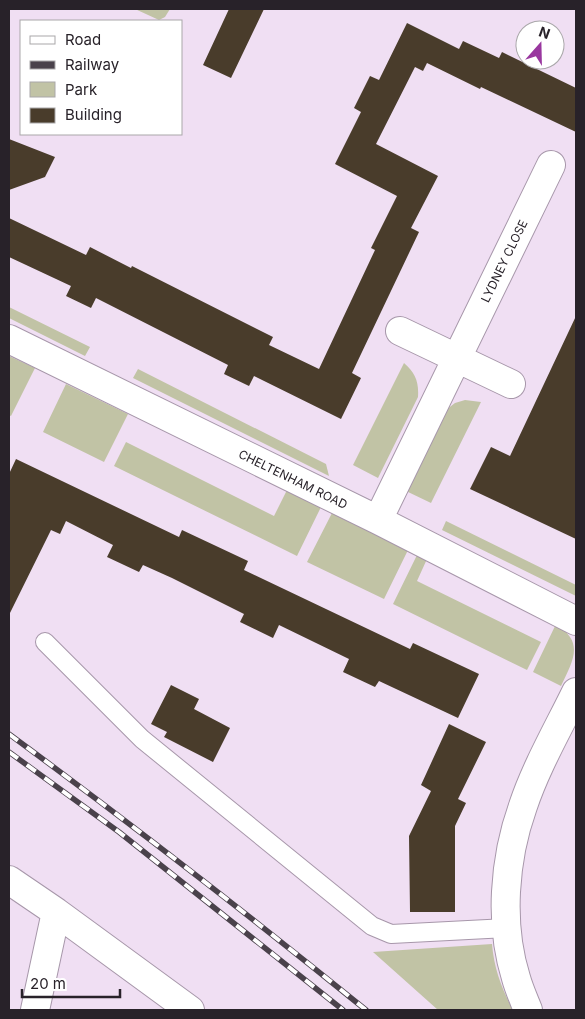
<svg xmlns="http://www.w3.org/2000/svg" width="585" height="1019" viewBox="0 0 585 1019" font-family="Inter,sans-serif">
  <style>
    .green { fill: #c1c3a5 }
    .building { fill: #493c2b }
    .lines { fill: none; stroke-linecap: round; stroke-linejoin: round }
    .lane-casing { stroke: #a797aa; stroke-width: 20 }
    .street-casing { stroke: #a797aa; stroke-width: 30 }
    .lane { stroke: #fff; stroke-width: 18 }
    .street { stroke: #fff; stroke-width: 28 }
    .rail-casing { stroke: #4a424b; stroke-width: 5.5 }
    .rail { stroke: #fff; stroke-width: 4; stroke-dasharray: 11; stroke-linecap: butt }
    .labels { text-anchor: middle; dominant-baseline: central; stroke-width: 5; stroke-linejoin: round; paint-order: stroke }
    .street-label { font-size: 12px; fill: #282229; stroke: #fff }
  </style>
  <rect width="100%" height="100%" fill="#f0dff3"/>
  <path class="green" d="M 135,9 L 170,9 L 165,17 L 159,20 Z
    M 9,307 L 90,347 L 85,356 L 9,318 Z
    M 9,356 L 35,368 L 11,416 L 9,415 Z
    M 404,363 C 415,373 419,381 418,397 L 378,478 L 353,465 Z
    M 138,369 L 326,464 L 329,476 L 133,378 Z
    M 66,384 L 128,414 L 104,462 L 43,432 Z
    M 465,400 L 481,402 L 431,503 L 406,491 L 446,410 L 455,403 Z
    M 126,442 L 274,516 L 287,490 L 321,507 L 297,556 L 114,466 Z
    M 332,513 L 408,550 L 384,599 L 307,562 Z
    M 446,521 L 576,585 L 576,596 L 442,530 Z
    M 417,555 L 427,559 L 417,581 L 541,642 L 527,670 L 393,604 Z
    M 556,624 C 585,643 573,660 561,686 L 533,672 Z
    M 492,944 C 494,969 502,989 513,1010 L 438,1010 L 373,952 Z"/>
  <path class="building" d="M 229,9 L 264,9 L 231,78 L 203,65 Z
    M 407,23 L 459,49 L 463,41 L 499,58 L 502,52 L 576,88 L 576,132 L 481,87 L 480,89 L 427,63 L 423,71 L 415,67 L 376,144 L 438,176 L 411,228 L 419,232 L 352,373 L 361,378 L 341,419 L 254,376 L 249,386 L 224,374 L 228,365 L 96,298 L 91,308 L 66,296 L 71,286 L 9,257 L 9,218 L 86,255 L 90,247 L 131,268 L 132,266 L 273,337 L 269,345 L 319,369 L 375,250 L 371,248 L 397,196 L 335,164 L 361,112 L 354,108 L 370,76 L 379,80 Z
    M 9,139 L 55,157 L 45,177 L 9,190 Z
    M 576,316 L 576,539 L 470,489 L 491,447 L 510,456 Z
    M 16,459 L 179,537 L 182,530 L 248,561 L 244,570 L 410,649 L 413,643 L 479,674 L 458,718 L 379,681 L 375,687 L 343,672 L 349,659 L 279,625 L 273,638 L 240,622 L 244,614 L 172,578 L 143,565 L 139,572 L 107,557 L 113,545 L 66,521 L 60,534 L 51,530 L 9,615 L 9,474 Z
    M 171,685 L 199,699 L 194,709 L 230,728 L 213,762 L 164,737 L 167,732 L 151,724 Z
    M 449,724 L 486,742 L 458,799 L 466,803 L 455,826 L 455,912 L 410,912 L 409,836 L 431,791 L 421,785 Z"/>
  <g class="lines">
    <g class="lane-casing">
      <path id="lane" d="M 45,642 L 142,739 L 372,926 L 391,934 L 507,928"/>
    </g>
    <g class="street-casing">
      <path id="street" d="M 400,331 L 511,384
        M 9,339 L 378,520 L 576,621
        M 378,520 L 551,165
        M 9,880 L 56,912 L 35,1010
        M 56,912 L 190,1010
        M 528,1010 C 524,1000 519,989 516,978 C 499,924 504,859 523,806 C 536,767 558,729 576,692"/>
    </g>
    <use href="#lane" class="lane"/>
    <use href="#street" class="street"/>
    <g class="rail-casing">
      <path id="rail" d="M 9,734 C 130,823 249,915 366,1010
        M 9,752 L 119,832 L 343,1010"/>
    </g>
    <use href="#rail" class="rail"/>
  </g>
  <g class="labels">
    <g class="street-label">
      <text transform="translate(504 261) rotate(-64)">LYDNEY CLOSE</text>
      <text transform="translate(293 479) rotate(26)">CHELTENHAM ROAD</text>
    </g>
  </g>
  <rect width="585" height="1019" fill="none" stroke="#282229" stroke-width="20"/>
  <rect x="20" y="20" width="162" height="115" fill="#ffffff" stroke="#a9a7a9"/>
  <rect x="30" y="36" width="25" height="8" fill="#ffffff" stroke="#a9a7a9"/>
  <text x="65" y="45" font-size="15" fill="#282229">Road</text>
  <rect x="30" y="61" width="25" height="8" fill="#4a424b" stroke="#a9a7a9"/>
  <text x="65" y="70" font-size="15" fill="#282229">Railway</text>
  <rect x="30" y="82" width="25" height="15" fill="#c1c3a5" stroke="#a9a7a9"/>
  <text x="65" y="95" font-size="15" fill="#282229">Park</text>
  <rect x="30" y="108" width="25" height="15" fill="#493c2b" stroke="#a9a7a9"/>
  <text x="65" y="120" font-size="15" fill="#282229">Building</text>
  <g transform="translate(540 45) rotate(20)"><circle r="24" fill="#ffffff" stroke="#a9a7a9"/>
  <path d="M0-4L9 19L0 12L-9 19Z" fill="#99379f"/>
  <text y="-8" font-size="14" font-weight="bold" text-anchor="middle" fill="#282229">N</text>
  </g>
  <path d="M22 989v8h98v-8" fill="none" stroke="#282229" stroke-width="2.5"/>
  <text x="30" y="989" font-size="15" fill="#282229" stroke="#ffffff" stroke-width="4" paint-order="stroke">20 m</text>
</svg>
